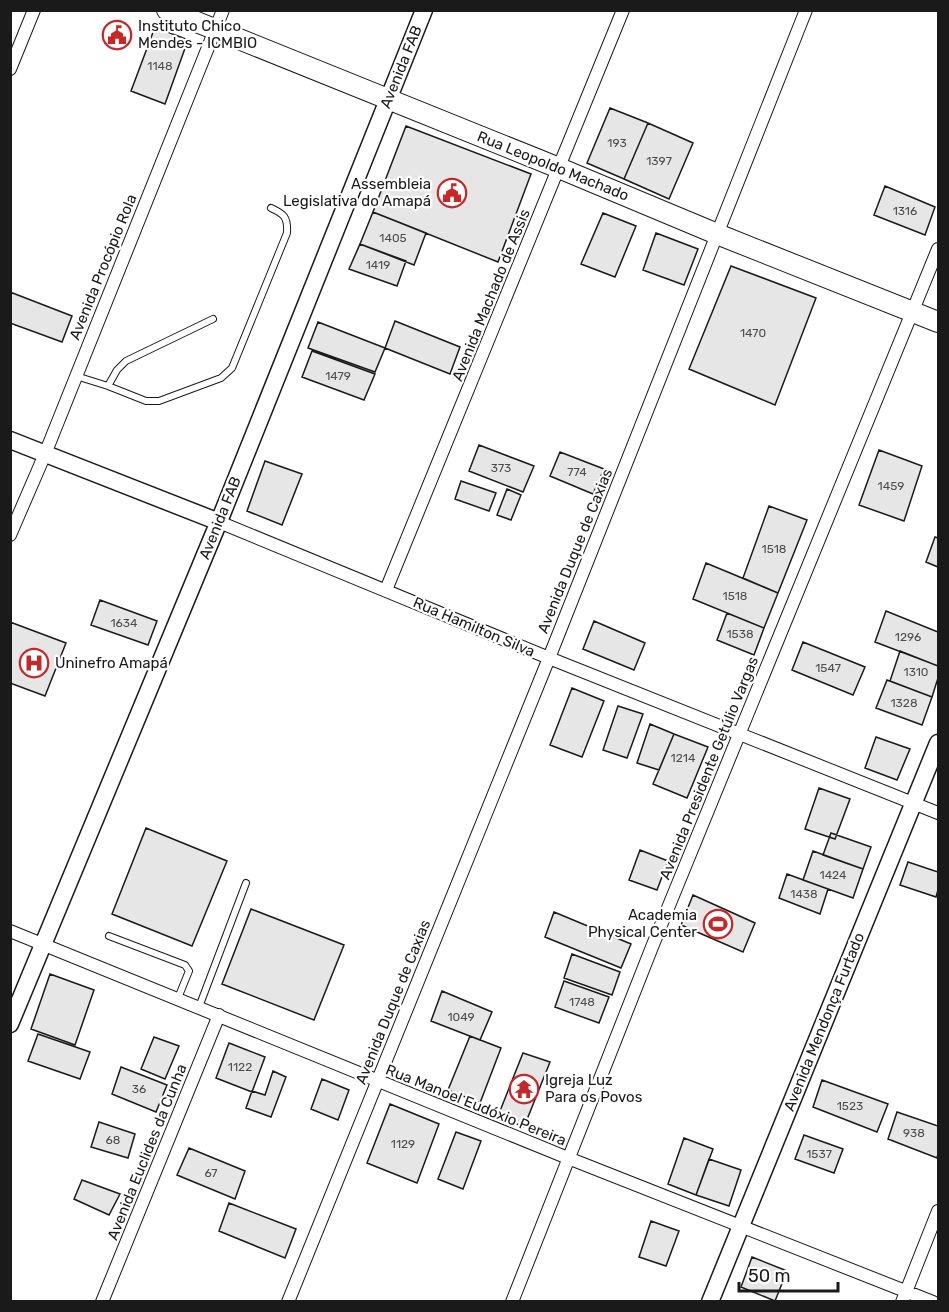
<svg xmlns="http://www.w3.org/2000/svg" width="949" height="1312" viewBox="0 0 949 1312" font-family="Rubik,sans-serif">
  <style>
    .building { fill: #e6e6e6; stroke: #1a1a1a; stroke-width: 1.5 }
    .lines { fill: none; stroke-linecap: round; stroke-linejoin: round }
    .lane-casing { stroke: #1a1a1a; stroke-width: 8 }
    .street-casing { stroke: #1a1a1a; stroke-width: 14 }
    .secondary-casing { stroke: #1a1a1a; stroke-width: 19 }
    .primary-casing { stroke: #1a1a1a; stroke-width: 22 }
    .lane { stroke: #fff; stroke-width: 6 }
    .street { stroke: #fff; stroke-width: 12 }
    .secondary { stroke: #fff; stroke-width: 16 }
    .primary { stroke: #fff; stroke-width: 20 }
    .labels { text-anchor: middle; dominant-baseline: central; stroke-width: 4.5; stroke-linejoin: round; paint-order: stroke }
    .number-label { font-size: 12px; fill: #4d4d4d }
    .poi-label { font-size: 15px; fill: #1a1a1a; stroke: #fff; text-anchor: start }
    .street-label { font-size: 15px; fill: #1a1a1a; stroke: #fff }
  </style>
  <rect width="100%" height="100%" fill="#fff"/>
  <path class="building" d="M 155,27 L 188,40 L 165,104 L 131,91 Z
    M 610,108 L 648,123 L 624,179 L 587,163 Z
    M 648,123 L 693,143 L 669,199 L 624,179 Z
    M 406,126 L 531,174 L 498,262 L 373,212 Z
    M 885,186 L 935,207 L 925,235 L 874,215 Z
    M 373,212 L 426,233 L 414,265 L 360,244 Z
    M 603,213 L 636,226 L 615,277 L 581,264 Z
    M 656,233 L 698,249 L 684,285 L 643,270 Z
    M 360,244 L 406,261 L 397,286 L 349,269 Z
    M 731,266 L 816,298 L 775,405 L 689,369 Z
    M 10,292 L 72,316 L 62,342 L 10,323 Z
    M 395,321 L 460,347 L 450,374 L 385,348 Z
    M 318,322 L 385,348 L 375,372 L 308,348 Z
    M 312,351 L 375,374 L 364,400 L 302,377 Z
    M 479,445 L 534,466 L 523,492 L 469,471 Z
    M 879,450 L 922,466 L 904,521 L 859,505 Z
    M 560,452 L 604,469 L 593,494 L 550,476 Z
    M 265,461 L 302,474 L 282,525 L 247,511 Z
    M 461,481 L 496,493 L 489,511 L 455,499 Z
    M 507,489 L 521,495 L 511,520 L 497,515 Z
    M 769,506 L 807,520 L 778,593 L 743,578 Z
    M 935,537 L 938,538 L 938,567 L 926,562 Z
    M 706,563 L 778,593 L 764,628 L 693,599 Z
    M 100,600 L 157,621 L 148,645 L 91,625 Z
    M 886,611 L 938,632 L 938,666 L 875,642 Z
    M 727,613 L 764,628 L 754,655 L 717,640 Z
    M 594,621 L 645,643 L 634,670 L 583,649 Z
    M 10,622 L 66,643 L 45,696 L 10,683 Z
    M 803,642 L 865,667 L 853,695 L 792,670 Z
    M 900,651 L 938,666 L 938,678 L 932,697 L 890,681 Z
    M 887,680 L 932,697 L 922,725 L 876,708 Z
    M 572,688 L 604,701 L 582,757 L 550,745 Z
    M 618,706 L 643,714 L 627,758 L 603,750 Z
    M 650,724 L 674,734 L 659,770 L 637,763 Z
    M 674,734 L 708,747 L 687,798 L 653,784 Z
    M 876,737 L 910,749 L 897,780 L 865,768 Z
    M 819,788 L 850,799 L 835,839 L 805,829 Z
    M 146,828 L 227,861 L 192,946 L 112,914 Z
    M 831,833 L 871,847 L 863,869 L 823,855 Z
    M 640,850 L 668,861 L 657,890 L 629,880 Z
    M 813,851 L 863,869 L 853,898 L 803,880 Z
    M 908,862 L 938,872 L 938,890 L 936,897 L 900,885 Z
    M 787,874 L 828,889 L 820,914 L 779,898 Z
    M 693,895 L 755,923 L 743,952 L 681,925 Z
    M 251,909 L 344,945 L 314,1020 L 222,984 Z
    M 554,912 L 631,944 L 621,968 L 545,937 Z
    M 572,954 L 620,972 L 612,995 L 564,978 Z
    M 50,974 L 94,990 L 75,1045 L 31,1029 Z
    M 564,981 L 609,997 L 599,1023 L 555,1007 Z
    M 442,991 L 492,1012 L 480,1040 L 431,1021 Z
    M 38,1034 L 90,1052 L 80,1079 L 28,1061 Z
    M 470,1036 L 501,1048 L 480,1103 L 448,1090 Z
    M 154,1037 L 179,1046 L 165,1079 L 141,1069 Z
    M 229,1043 L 265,1057 L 252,1092 L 216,1078 Z
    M 523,1053 L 550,1062 L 524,1127 L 498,1116 Z
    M 121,1067 L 167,1085 L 156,1112 L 112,1094 Z
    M 273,1071 L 286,1077 L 271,1117 L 246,1108 L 252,1091 L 265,1095 Z
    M 322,1079 L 349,1090 L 338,1120 L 311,1109 Z
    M 822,1080 L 888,1104 L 877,1132 L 813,1107 Z
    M 390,1104 L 439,1124 L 417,1183 L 367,1163 Z
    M 897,1112 L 938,1126 L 938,1154 L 937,1158 L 888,1139 Z
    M 99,1122 L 135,1134 L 128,1158 L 91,1147 Z
    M 456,1132 L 481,1141 L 463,1189 L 438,1179 Z
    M 804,1135 L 843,1149 L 834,1173 L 795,1159 Z
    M 684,1138 L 713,1149 L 696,1195 L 668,1184 Z
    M 189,1148 L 245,1171 L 235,1199 L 177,1175 Z
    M 709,1159 L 741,1170 L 729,1206 L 696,1195 Z
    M 82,1180 L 120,1194 L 109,1215 L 74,1199 Z
    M 229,1203 L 296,1229 L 285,1258 L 219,1231 Z
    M 651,1221 L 679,1231 L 666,1266 L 639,1257 Z
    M 752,1257 L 787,1271 L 775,1301 L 741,1287 Z"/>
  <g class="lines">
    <g class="lane-casing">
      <path id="lane" d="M 76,376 L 108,386 L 146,401 L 159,401 L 221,378 L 232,368 L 287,233 C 288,217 284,214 271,208
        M 108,386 L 117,370 L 126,361 L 213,319
        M 109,936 L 185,965 L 189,971 L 178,998
        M 199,1007 L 246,883"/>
    </g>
    <g class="street-casing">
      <path id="street" d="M 10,69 L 34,10
        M 219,522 L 549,658 L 938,813
        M 10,535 L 45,454 L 223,10
        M 386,590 L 623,10
        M 10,931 L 568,1158 L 933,1302
        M 102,1302 L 219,1015
        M 288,1302 L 549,658 L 806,10
        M 512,1302 L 652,947 L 938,249
        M 902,1302 L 938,1211"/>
    </g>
    <g class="secondary-casing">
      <path id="secondary" d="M 10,440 L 219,522
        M 10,1024 L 222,514 L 424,10
        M 710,1302 C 786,1115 862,929 938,743"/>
    </g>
    <g class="primary-casing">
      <path id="primary" d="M 167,10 L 559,168 L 717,234 L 938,322"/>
    </g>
    <use href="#lane" class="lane"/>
    <use href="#street" class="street"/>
    <use href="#secondary" class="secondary"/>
    <use href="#primary" class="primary"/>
  </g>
  <defs>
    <g id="civic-ring" transform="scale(1.5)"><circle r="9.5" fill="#fff" stroke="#c62828" stroke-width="1.5"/><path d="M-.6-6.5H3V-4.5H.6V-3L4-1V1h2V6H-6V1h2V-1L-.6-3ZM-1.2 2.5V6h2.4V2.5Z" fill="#c62828"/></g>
    <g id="hospital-ring" transform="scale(1.5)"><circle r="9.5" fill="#fff" stroke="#c62828" stroke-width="1.5"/><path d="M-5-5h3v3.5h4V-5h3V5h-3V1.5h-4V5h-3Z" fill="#c62828"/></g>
    <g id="stadium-ring" transform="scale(1.5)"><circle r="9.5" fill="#fff" stroke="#c62828" stroke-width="1.5"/><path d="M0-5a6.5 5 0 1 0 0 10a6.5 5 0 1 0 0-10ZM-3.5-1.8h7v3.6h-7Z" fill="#c62828"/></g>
    <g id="temple-ring" transform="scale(1.5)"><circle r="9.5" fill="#fff" stroke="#c62828" stroke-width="1.5"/><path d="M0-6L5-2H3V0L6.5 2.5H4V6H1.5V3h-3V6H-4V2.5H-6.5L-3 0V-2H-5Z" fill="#c62828"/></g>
  </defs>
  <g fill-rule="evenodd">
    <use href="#civic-ring" x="117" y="35"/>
    <use href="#civic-ring" x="452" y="193"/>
    <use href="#hospital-ring" x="34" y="663"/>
    <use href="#stadium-ring" x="718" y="924"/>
    <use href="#temple-ring" x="524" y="1089"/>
  </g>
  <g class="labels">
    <g class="number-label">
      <text x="160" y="66">1148</text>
      <text x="617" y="143">193</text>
      <text x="659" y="161">1397</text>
      <text x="905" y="211">1316</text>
      <text x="393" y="238">1405</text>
      <text x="378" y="265">1419</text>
      <text x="753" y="333">1470</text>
      <text x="338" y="376">1479</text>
      <text x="501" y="468">373</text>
      <text x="577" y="472">774</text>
      <text x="891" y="486">1459</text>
      <text x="774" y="549">1518</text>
      <text x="735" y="596">1518</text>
      <text x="124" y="623">1634</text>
      <text x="740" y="634">1538</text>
      <text x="908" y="637">1296</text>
      <text x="828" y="668">1547</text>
      <text x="916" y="672">1310</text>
      <text x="904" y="703">1328</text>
      <text x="683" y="758">1214</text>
      <text x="833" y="875">1424</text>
      <text x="804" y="894">1438</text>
      <text x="582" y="1002">1748</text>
      <text x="461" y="1017">1049</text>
      <text x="240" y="1067">1122</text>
      <text x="139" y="1089">36</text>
      <text x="850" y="1106">1523</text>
      <text x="914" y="1133">938</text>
      <text x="113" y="1140">68</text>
      <text x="403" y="1144">1129</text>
      <text x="819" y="1154">1537</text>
      <text x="211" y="1173">67</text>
    </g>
    <g class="poi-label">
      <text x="138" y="26">Instituto Chico<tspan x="138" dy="17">Mendes - ICMBIO</tspan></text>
      <text x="431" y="184" text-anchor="end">Assembleia<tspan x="431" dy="17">Legislativa do Amapá</tspan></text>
      <text x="55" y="663">Uninefro Amapá</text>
      <text x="697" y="915" text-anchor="end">Academia<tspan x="697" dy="17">Physical Center</tspan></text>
      <text x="545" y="1080">Igreja Luz<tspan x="545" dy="17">Para os Povos</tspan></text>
    </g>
    <g class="street-label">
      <text transform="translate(401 67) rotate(-68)">Avenida FAB</text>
      <text transform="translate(553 166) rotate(22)">Rua Leopoldo Machado</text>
      <text transform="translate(103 267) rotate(-68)">Avenida Procópio Rola</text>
      <text transform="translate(491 295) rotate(-68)">Avenida Machado de Assis</text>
      <text transform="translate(220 518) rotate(-68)">Avenida FAB</text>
      <text transform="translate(575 551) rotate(-68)">Avenida Duque de Caxias</text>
      <text transform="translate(474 627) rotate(23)">Rua Hamilton Silva</text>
      <text transform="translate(709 768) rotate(-68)">Avenida Presidente Getúlio Vargas</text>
      <text transform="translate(393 1002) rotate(-68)">Avenida Duque de Caxias</text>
      <text transform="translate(824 1022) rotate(-68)">Avenida Mendonça Furtado</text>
      <text transform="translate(476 1105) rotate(22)">Rua Manoel Eudóxio Pereira</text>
      <text transform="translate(147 1152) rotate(-68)">Avenida Euclides da Cunha</text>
    </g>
  </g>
  <rect width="949" height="1312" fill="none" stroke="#1a1a1a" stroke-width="24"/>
  <path d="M739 1282v9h99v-9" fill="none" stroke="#1a1a1a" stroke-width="3"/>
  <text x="748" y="1282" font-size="18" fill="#1a1a1a" stroke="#ffffff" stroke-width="4.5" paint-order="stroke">50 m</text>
</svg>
